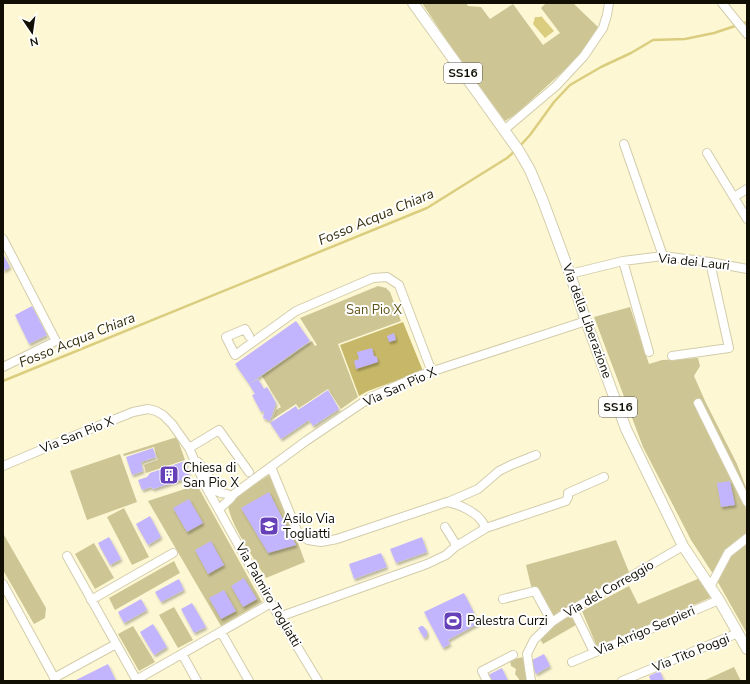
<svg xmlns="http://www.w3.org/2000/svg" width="750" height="684" viewBox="0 0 750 684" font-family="'Nunito Sans',sans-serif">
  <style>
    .green { fill: #cdc594 }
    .forest { fill: #c7b869 }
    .water { fill: #dbcd7e }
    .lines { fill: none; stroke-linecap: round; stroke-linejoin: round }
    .stream { stroke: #dbcd7e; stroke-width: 2.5 }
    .building { fill: #c2b5fd; filter: url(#shadow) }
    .minor-casing { stroke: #d3cdab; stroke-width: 10 }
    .major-casing { stroke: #d3cdab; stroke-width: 12 }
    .minor { stroke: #fff; stroke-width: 8 }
    .major { stroke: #fff; stroke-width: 10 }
    .labels { text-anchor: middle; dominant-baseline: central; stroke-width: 4; stroke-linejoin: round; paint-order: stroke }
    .shield { fill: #fff; stroke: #58574f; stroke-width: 1 }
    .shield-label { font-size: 12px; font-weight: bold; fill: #110f04 }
    .street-label { font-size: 13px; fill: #110f04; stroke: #fff }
    .park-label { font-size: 13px; fill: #5e5317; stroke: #fff }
    .poi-label { font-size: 13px; fill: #110f04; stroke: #fff; text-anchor: start }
    .water-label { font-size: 14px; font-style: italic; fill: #362f0c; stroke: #fff }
  </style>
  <defs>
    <filter id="shadow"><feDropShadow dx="1.5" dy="2.5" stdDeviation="1" flood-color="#0004"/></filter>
  </defs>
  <rect width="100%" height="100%" fill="#fdf7d4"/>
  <path class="green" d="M 422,3 L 466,3 L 468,6 L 481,7 L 490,19 L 513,4 L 543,45 L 560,33 L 541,8 L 546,3 L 573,3 L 598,27 L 579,57 L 516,114 L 505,121 L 457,56 Z
    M 378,286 L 386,288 L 390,292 L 401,321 L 338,344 L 358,397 L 341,409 L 328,389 L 299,408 L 296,404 L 273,419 L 276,410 L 281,407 L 262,376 L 312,341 L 315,346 L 317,345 L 300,318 Z
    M 630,307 L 649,364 L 662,360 L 698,358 L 700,366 L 694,376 L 706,403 L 737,464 L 747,490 L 747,497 L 745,498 L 747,524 L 747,631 L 746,632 L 715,577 L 691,540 L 643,447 L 594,317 Z
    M 177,437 L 185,460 L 146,473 L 144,465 L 158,460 L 154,447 L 124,456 L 123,454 Z
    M 120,454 L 137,502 L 87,520 L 70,471 Z
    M 272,473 L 305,562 L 266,578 C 255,561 244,544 235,526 C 232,519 229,513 228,505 L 236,496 Z
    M 197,485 L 262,602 L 221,626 L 148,501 Z
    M 124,508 L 149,557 L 132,565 L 107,517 Z
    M 4,535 L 46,608 L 45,618 L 34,624 L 3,570 L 3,536 Z
    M 616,540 L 629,572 L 553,616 L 531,586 L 526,565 Z
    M 94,543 L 114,578 L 95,589 L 75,554 Z
    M 174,561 L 180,573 L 115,610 L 109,598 Z
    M 700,578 L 712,597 L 597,647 L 582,611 L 629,586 L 638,604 Z
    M 174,607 L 193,640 L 178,648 L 159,615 Z
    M 571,615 L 576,625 L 543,644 L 540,639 L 552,626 Z
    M 133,626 L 155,662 L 139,671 L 118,634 Z
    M 523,657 L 528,681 L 519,681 L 519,679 L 515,674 L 516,669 L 511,666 L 510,660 Z
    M 734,667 L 741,681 L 703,681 Z"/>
  <path class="forest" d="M 403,322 L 423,371 L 368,391 L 359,396 L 340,345 Z"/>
  <path class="water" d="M 541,16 L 554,31 L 545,38 L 533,24 L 535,17 L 540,17 Z"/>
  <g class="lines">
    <path class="stream" d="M 519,147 L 530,135 L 554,102 L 570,85 L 601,67 L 631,53 L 653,40 L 685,39 L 714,33 L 747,22
      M 3,381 L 427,208 L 507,158 L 515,151"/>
  </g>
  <path class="building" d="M 3,254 L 10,267 L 3,271 Z
    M 32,306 L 47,335 L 29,344 L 15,315 Z
    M 296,321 L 310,341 L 249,384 L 235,364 Z
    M 394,333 L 396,340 L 389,342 L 387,336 Z
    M 372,348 L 374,356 L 377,357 L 378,362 L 356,369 L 354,361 L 359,359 L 357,352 Z
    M 258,379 L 264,389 L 267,387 L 276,403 L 270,421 L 263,418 L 264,411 L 261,412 L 252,395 L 255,394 L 249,384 Z
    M 328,390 L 339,409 L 313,426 L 309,420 L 281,439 L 270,423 L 296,406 L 298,410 Z
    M 153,448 L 156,457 L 141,462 L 143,471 L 132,475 L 126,457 Z
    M 185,461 L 190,477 L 153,489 L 151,487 L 142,490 L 138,480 L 147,477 L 150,473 Z
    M 730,481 L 735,505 L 721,507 L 717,483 Z
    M 269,492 L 296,545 L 268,553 L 241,508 Z
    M 189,499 L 203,523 L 187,532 L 173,508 Z
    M 150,516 L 161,537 L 148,545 L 136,524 Z
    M 109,537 L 121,559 L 110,565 L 98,543 Z
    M 422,537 L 427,552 L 396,563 L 390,549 Z
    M 211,541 L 224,565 L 208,574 L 195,550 Z
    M 381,553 L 387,567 L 354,579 L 349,564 Z
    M 244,578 L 257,599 L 243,607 L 231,586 Z
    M 179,579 L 184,590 L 161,602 L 155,592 Z
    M 224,590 L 236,611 L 221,619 L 209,598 Z
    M 464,593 L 479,623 L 448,640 L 450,644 L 443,648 L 424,612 Z
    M 141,599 L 147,610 L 124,623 L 118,612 Z
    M 192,603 L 206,627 L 194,633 L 181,609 Z
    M 153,624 L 167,647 L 154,655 L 140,632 Z
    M 421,626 L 423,626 L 427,631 L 427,636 L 424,638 L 418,628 Z
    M 544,654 L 550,666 L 536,674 L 530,661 Z
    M 108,664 L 116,681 L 74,681 Z
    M 502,668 L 508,681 L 491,681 L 488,675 Z
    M 660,671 L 664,681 L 651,681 L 649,676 Z"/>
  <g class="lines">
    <g class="minor-casing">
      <path id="minor" d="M 722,3 L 747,34
        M 504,130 L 556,86 L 584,56 L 603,28 L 607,15 L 609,3
        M 624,144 L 663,256
        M 707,153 L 747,219
        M 734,197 L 747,189
        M 3,239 L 56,341 L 3,367
        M 623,261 L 649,352
        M 570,274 L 623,261 L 663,256 L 710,262 L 747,269
        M 249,336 L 245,329 L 226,337 L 235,355 L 296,311 L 373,278 L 387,277 L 399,285 L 432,372
        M 672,356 L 729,348 L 710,262
        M 698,403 L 747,502
        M 189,448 L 219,430 L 249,472
        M 198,462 L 214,484
        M 3,466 L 88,430 L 133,412 L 148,409 L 156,411 L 163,415 L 172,424 L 189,448 L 206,487 L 272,605 L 318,681
        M 271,467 L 298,533 L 308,540 L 321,542 L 337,539 L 447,502 C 458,504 474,511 481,520 C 483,522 484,526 486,528
        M 207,487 L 221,493 L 227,494
        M 448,502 L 462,496 L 478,489 L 499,471 L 511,465 L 536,455
        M 219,509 L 230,499 L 234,494 L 306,441 L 371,397 L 421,375 L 586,321
        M 455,547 L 486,528 L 566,501 L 568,497 L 568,493 L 604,477
        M 67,556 L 137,681
        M 3,584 L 56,681
        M 710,587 L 728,553 L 747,538
        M 503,599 L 535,591 L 552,622
        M 91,600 L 173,553
        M 573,609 L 594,652
        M 279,617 L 427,564 L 446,555 L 455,547 L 455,543 L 445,527
        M 221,632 L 249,681
        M 182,654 L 197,681
        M 572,662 L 719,600
        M 54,678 L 116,644
        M 136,680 L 266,606
        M 487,681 L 482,671 L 513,655
        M 531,681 L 527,654 L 534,640 L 552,622 L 564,614 L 635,574 L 683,546
        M 622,681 L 738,633"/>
    </g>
    <g class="major-casing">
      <path id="major" d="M 413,3 L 504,130 L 519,151 L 530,170 L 543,201 L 570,274 L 586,321 L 626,429 L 683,546 L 719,600 L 747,649"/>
    </g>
    <use href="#minor" class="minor"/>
    <use href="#major" class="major"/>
  </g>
  <defs>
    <g id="building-square" transform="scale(1)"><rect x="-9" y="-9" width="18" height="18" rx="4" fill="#6640b9" stroke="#fff"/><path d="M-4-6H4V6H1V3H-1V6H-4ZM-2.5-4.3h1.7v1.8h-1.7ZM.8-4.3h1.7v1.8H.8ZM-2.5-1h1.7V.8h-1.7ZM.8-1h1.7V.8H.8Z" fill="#fff"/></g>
    <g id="school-square" transform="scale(1)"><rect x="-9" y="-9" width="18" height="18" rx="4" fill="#6640b9" stroke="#fff"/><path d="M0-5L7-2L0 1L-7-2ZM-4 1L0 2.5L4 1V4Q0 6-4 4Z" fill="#fff"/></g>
    <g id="stadium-square" transform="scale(1)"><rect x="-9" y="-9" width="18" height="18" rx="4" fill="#6640b9" stroke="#fff"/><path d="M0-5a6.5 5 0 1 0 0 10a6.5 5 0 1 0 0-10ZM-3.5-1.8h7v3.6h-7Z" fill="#fff"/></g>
  </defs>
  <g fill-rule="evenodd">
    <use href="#building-square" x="169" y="475"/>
    <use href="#school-square" x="269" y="526"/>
    <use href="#stadium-square" x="453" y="621"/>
  </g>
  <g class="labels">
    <g class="shield">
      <rect x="444" y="63" width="38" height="20" rx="3"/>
      <rect x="599" y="397" width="38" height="20" rx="3"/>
    </g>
    <g class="shield-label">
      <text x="463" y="73">SS16</text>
      <text x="618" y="407">SS16</text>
    </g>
    <g class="street-label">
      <text transform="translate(694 262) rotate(6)">Via dei Lauri</text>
      <text transform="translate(587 321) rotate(70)">Via della Liberazione</text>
      <text transform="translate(400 387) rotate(-24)">Via San Pio X</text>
      <text transform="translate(77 435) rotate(-22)">Via San Pio X</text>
      <text transform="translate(609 589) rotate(-30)">Via del Correggio</text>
      <text transform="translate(268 595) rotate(60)">Via Palmiro Togliatti</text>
      <text transform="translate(645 631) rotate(-23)">Via Arrigo Serpieri</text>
      <text transform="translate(691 653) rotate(-22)">Via Tito Poggi</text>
    </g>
    <g class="park-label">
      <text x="374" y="310">San Pio X</text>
    </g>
    <g class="poi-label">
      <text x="183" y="468">Chiesa di<tspan x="183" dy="15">San Pio X</tspan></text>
      <text x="283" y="519">Asilo Via<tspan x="283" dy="15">Togliatti</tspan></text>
      <text x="467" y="621">Palestra Curzi</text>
    </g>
    <g class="water-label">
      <text transform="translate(376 217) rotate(-23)">Fosso Acqua Chiara</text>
      <text transform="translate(77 340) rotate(-22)">Fosso Acqua Chiara</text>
    </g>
  </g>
  <rect width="750" height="684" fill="none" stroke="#110f04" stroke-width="8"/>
  <g transform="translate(32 32) rotate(167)" stroke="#ffffff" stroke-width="3" paint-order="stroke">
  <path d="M0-3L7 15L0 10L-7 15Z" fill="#110f04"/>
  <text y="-6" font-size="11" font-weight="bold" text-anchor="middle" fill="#110f04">N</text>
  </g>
</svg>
